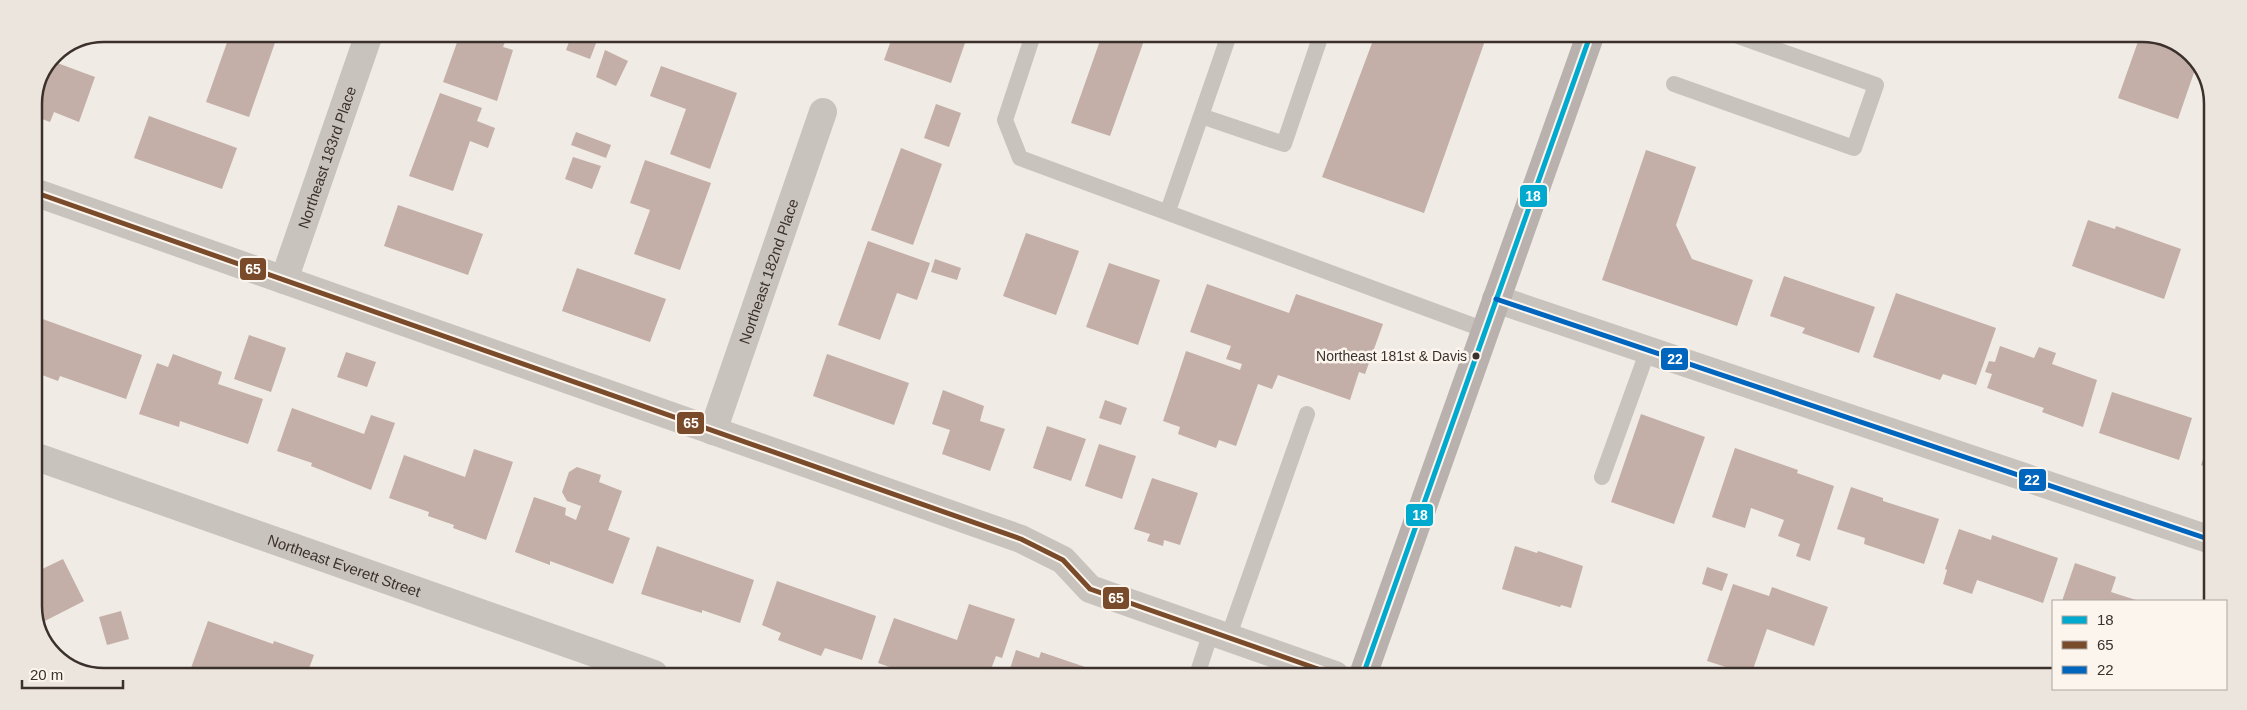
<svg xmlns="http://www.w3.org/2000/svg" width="2247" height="710" viewBox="0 0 2247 710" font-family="Arial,sans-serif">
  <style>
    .building { fill: #c3afa7 }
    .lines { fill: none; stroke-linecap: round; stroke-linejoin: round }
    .service { stroke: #c9c3be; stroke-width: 16 }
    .minor { stroke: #c9c3be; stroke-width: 28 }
    .primary { stroke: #b8b1ad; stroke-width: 28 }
    .bus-1-casing { stroke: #fbf5ee; stroke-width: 9 }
    .bus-2-casing { stroke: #fbf5ee; stroke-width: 9 }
    .bus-3-casing { stroke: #fbf5ee; stroke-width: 9 }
    .bus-1 { stroke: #00a9ce; stroke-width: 5 }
    .bus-2 { stroke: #7a4b2a; stroke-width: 5 }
    .bus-3 { stroke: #0065bd; stroke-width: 5 }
    .bus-dot { fill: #3b302b; stroke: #fbf5ee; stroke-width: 2 }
    .labels { text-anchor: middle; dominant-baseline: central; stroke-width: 5; stroke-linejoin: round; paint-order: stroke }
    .bus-label { font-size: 14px; fill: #3b302b; stroke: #fbf5ee; text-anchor: end }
    .street-label { font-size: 15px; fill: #3b302b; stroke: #fbf5ee }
    .rim { fill: none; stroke: #3b302b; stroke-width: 2.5 }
    .line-badge { stroke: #fbf5ee; stroke-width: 2 }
    .badge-label { font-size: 14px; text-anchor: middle; font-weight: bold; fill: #fff }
  </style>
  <rect width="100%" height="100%" fill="#f0ebe5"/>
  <path class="building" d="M 230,34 L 278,34 L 249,117 L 206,102 Z
    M 460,34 L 508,34 L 503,47 L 513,50 L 497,101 L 443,82 Z
    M 572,34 L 590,34 L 598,38 L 590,59 L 566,50 Z
    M 893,35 L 944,35 L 965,43 L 951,83 L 884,60 Z
    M 1102,35 L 1146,35 L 1110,136 L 1071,123 Z
    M 1375,35 L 1487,35 L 1424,213 L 1322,177 Z
    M 2140,36 L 2161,36 L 2198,61 L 2178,119 L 2118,98 Z
    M 605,50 L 628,61 L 616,86 L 596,77 Z
    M 52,61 L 95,77 L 79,122 L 54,112 L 50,122 L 34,116 L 34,105 Z
    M 661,66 L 737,93 L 710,169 L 670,154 L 686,109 L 650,96 Z
    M 440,93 L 482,108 L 477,121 L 495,128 L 488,148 L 470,141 L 453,191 L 409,176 Z
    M 936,104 L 961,113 L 949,147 L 924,138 Z
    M 149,116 L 237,148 L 222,189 L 134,158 Z
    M 576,132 L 611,145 L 606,158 L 571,145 Z
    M 901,148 L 942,164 L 913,245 L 871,230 Z
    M 1646,150 L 1696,167 L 1676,225 L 1692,259 L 1753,280 L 1737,326 L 1602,280 Z
    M 573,157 L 601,166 L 592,189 L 565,179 Z
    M 645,160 L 711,183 L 680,270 L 634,254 L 650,210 L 630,203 Z
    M 398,205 L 483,234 L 468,275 L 384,246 Z
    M 2088,220 L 2115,229 L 2116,226 L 2181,249 L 2164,299 L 2072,266 Z
    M 1026,233 L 1079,251 L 1056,315 L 1003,296 Z
    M 868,241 L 930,263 L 917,300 L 897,293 L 880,340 L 838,325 Z
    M 935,259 L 961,268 L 957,280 L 931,272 Z
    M 1109,263 L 1160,280 L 1138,345 L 1086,327 Z
    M 577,268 L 666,299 L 650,342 L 562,311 Z
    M 1784,276 L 1875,307 L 1859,353 L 1802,333 L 1805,328 L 1770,316 Z
    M 2212,277 L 2212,302 L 2204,299 Z
    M 1207,284 L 1289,313 L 1296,294 L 1383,324 L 1365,374 L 1359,372 L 1350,400 L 1278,375 L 1272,389 L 1258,384 L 1236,446 L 1219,440 L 1216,448 L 1178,434 L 1180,427 L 1163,421 L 1186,351 L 1240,370 L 1242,364 L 1226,359 L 1231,346 L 1190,332 Z
    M 1896,293 L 1996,328 L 1976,385 L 1943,374 L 1940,380 L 1873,357 Z
    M 37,317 L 142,355 L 126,399 L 60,376 L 58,381 L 34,372 L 34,326 Z
    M 249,335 L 286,348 L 271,392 L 234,379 Z
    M 2000,346 L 2034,358 L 2039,347 L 2056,353 L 2052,364 L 2097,380 L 2083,427 L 2042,412 L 2044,408 L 1987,388 L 1992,374 L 1985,372 L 1989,361 L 1995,362 Z
    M 346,352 L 376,362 L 367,387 L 337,377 Z
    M 173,354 L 222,372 L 218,384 L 263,399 L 248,444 L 180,421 L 179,427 L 139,414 L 157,363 L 168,367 Z
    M 827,354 L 909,383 L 894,425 L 813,396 Z
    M 943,390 L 984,406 L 980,421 L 1005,429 L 990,471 L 942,454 L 950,430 L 932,424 Z
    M 2112,392 L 2192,418 L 2179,460 L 2099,433 Z
    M 1105,400 L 1127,408 L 1121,425 L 1099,418 Z
    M 292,408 L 364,434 L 371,415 L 395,423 L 371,490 L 311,466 L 312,463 L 277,451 Z
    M 1641,414 L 1705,437 L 1674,524 L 1611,502 Z
    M 1047,426 L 1086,439 L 1071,481 L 1033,468 Z
    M 2211,437 L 2212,437 L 2211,469 L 2201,465 Z
    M 1099,444 L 1136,456 L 1122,499 L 1085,486 Z
    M 1735,448 L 1798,470 L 1797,473 L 1834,486 L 1810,561 L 1796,556 L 1800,544 L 1778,536 L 1784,520 L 1751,508 L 1745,528 L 1712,517 Z
    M 474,449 L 513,462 L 486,540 L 453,528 L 454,525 L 428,516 L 429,512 L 389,498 L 404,455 L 465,477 Z
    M 577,467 L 601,475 L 599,482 L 622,491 L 608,530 L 630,538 L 613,584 L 550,561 L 550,565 L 515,552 L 534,497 L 566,508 L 565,515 L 576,520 L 581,506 L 567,501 L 562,492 L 569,472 Z
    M 1152,478 L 1198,493 L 1180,545 L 1164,540 L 1163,546 L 1147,541 L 1150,534 L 1134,529 Z
    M 1851,487 L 1883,498 L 1883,501 L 1939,519 L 1924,564 L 1864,544 L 1865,538 L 1837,529 Z
    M 1959,529 L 1991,540 L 1992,535 L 2058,558 L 2043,603 L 1977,580 L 1972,594 L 1943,584 L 1947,570 L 1945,569 Z
    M 657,546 L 754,580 L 740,623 L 702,610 L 702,613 L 641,594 Z
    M 1515,546 L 1537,553 L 1538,551 L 1583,566 L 1571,608 L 1561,605 L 1560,607 L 1502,589 Z
    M 63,559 L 84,601 L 39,624 L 34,610 L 34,573 Z
    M 2075,563 L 2116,577 L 2111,592 L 2139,601 L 2062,601 Z
    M 1707,567 L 1728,574 L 1722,591 L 1702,584 Z
    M 777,581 L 876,616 L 862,660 L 825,648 L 821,656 L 778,640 L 781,633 L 762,625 Z
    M 1733,584 L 1769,596 L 1772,587 L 1828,607 L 1814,646 L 1767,629 L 1751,675 L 1707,661 Z
    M 969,604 L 1015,619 L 1002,658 L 996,656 L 990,672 L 998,675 L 913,675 L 878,663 L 894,618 L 957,640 Z
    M 121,611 L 129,639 L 107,645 L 99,617 Z
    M 208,621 L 273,644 L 274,641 L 314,655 L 307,674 L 208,674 L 191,668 Z
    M 1016,650 L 1039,658 L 1041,652 L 1094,670 L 1092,675 L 1008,675 Z"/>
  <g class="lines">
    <path class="service" d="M 1033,35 L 1005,120 L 1020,158 L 1485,330
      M 1674,84 L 1854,148 L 1876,85 L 1738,36
      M 1201,116 L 1284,144 L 1321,35
      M 1168,211 L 1229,35
      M 1602,477 L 1648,350
      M 1228,638 L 1307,414
      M 1197,675 L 1211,632"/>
    <g class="minor">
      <path d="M 34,192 L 1021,539 L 1063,560 L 1090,589 L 1335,675"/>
      <path id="s1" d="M 284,280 L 369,34"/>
      <path d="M 1496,299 L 2211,540"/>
      <path id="s2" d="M 713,431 L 823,112"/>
      <path id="s3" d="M 34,456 L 654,674"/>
    </g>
    <path class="primary" d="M 1363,675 L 1590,36"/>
    <g class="bus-1-casing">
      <path id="bus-1" d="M 1363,675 L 1590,36"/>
    </g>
    <g class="bus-2-casing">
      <path id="bus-2" d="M 34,192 L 1021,539 L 1063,560 L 1090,589 L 1335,675"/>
    </g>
    <g class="bus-3-casing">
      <path id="bus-3" d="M 1496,299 L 2211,540"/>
    </g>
    <use href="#bus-1" class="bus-1"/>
    <use href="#bus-2" class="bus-2"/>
    <use href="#bus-3" class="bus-3"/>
  </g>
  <circle class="bus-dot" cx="1476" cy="356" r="4.5"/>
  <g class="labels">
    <g class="bus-label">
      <text x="1467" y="356">Northeast 181st &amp; Davis</text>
    </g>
    <g class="street-label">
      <text stroke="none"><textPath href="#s1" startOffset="130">Northeast 183rd Place</textPath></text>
      <text stroke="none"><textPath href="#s2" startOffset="169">Northeast 182nd Place</textPath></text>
      <text stroke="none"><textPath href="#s3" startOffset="329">Northeast Everett Street</textPath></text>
    </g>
  </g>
  <path d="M0 0H2247V710H0ZM104 42H2142A62 62 0 0 1 2204 104V606A62 62 0 0 1 2142 668H104A62 62 0 0 1 42 606V104A62 62 0 0 1 104 42Z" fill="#ece5de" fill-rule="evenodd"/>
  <path class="rim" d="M104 42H2142A62 62 0 0 1 2204 104V606A62 62 0 0 1 2142 668H104A62 62 0 0 1 42 606V104A62 62 0 0 1 104 42Z"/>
  <g class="line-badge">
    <rect x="1519" y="184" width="29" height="24" rx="5" fill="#00a9ce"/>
    <rect x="239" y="257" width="28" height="24" rx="5" fill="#7a4b2a"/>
    <rect x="1660" y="347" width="29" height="24" rx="5" fill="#0065bd"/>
    <rect x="676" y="411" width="29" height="24" rx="5" fill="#7a4b2a"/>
    <rect x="2018" y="468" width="29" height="24" rx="5" fill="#0065bd"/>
    <rect x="1405" y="503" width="29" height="24" rx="5" fill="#00a9ce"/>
    <rect x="1102" y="586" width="28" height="24" rx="5" fill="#7a4b2a"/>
  </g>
  <g class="badge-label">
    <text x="1533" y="201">18</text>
    <text x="253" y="274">65</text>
    <text x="1675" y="364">22</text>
    <text x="691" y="428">65</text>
    <text x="2032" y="485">22</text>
    <text x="1420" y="520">18</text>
    <text x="1116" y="603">65</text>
  </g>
  <rect x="2052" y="600" width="175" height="90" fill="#fbf5ee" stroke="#aea6a0"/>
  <rect x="2062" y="616" width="25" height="8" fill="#00a9ce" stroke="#aea6a0"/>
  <text x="2097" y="625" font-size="15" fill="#3b302b">18</text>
  <rect x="2062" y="641" width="25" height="8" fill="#7a4b2a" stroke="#aea6a0"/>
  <text x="2097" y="650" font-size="15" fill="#3b302b">65</text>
  <rect x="2062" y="666" width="25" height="8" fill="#0065bd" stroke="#aea6a0"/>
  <text x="2097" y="675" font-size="15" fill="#3b302b">22</text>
  <path d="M22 680v8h101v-8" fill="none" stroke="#3b302b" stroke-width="2.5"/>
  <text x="30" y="680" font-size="15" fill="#3b302b" stroke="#fbf5ee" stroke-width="4" paint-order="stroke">20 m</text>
</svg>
